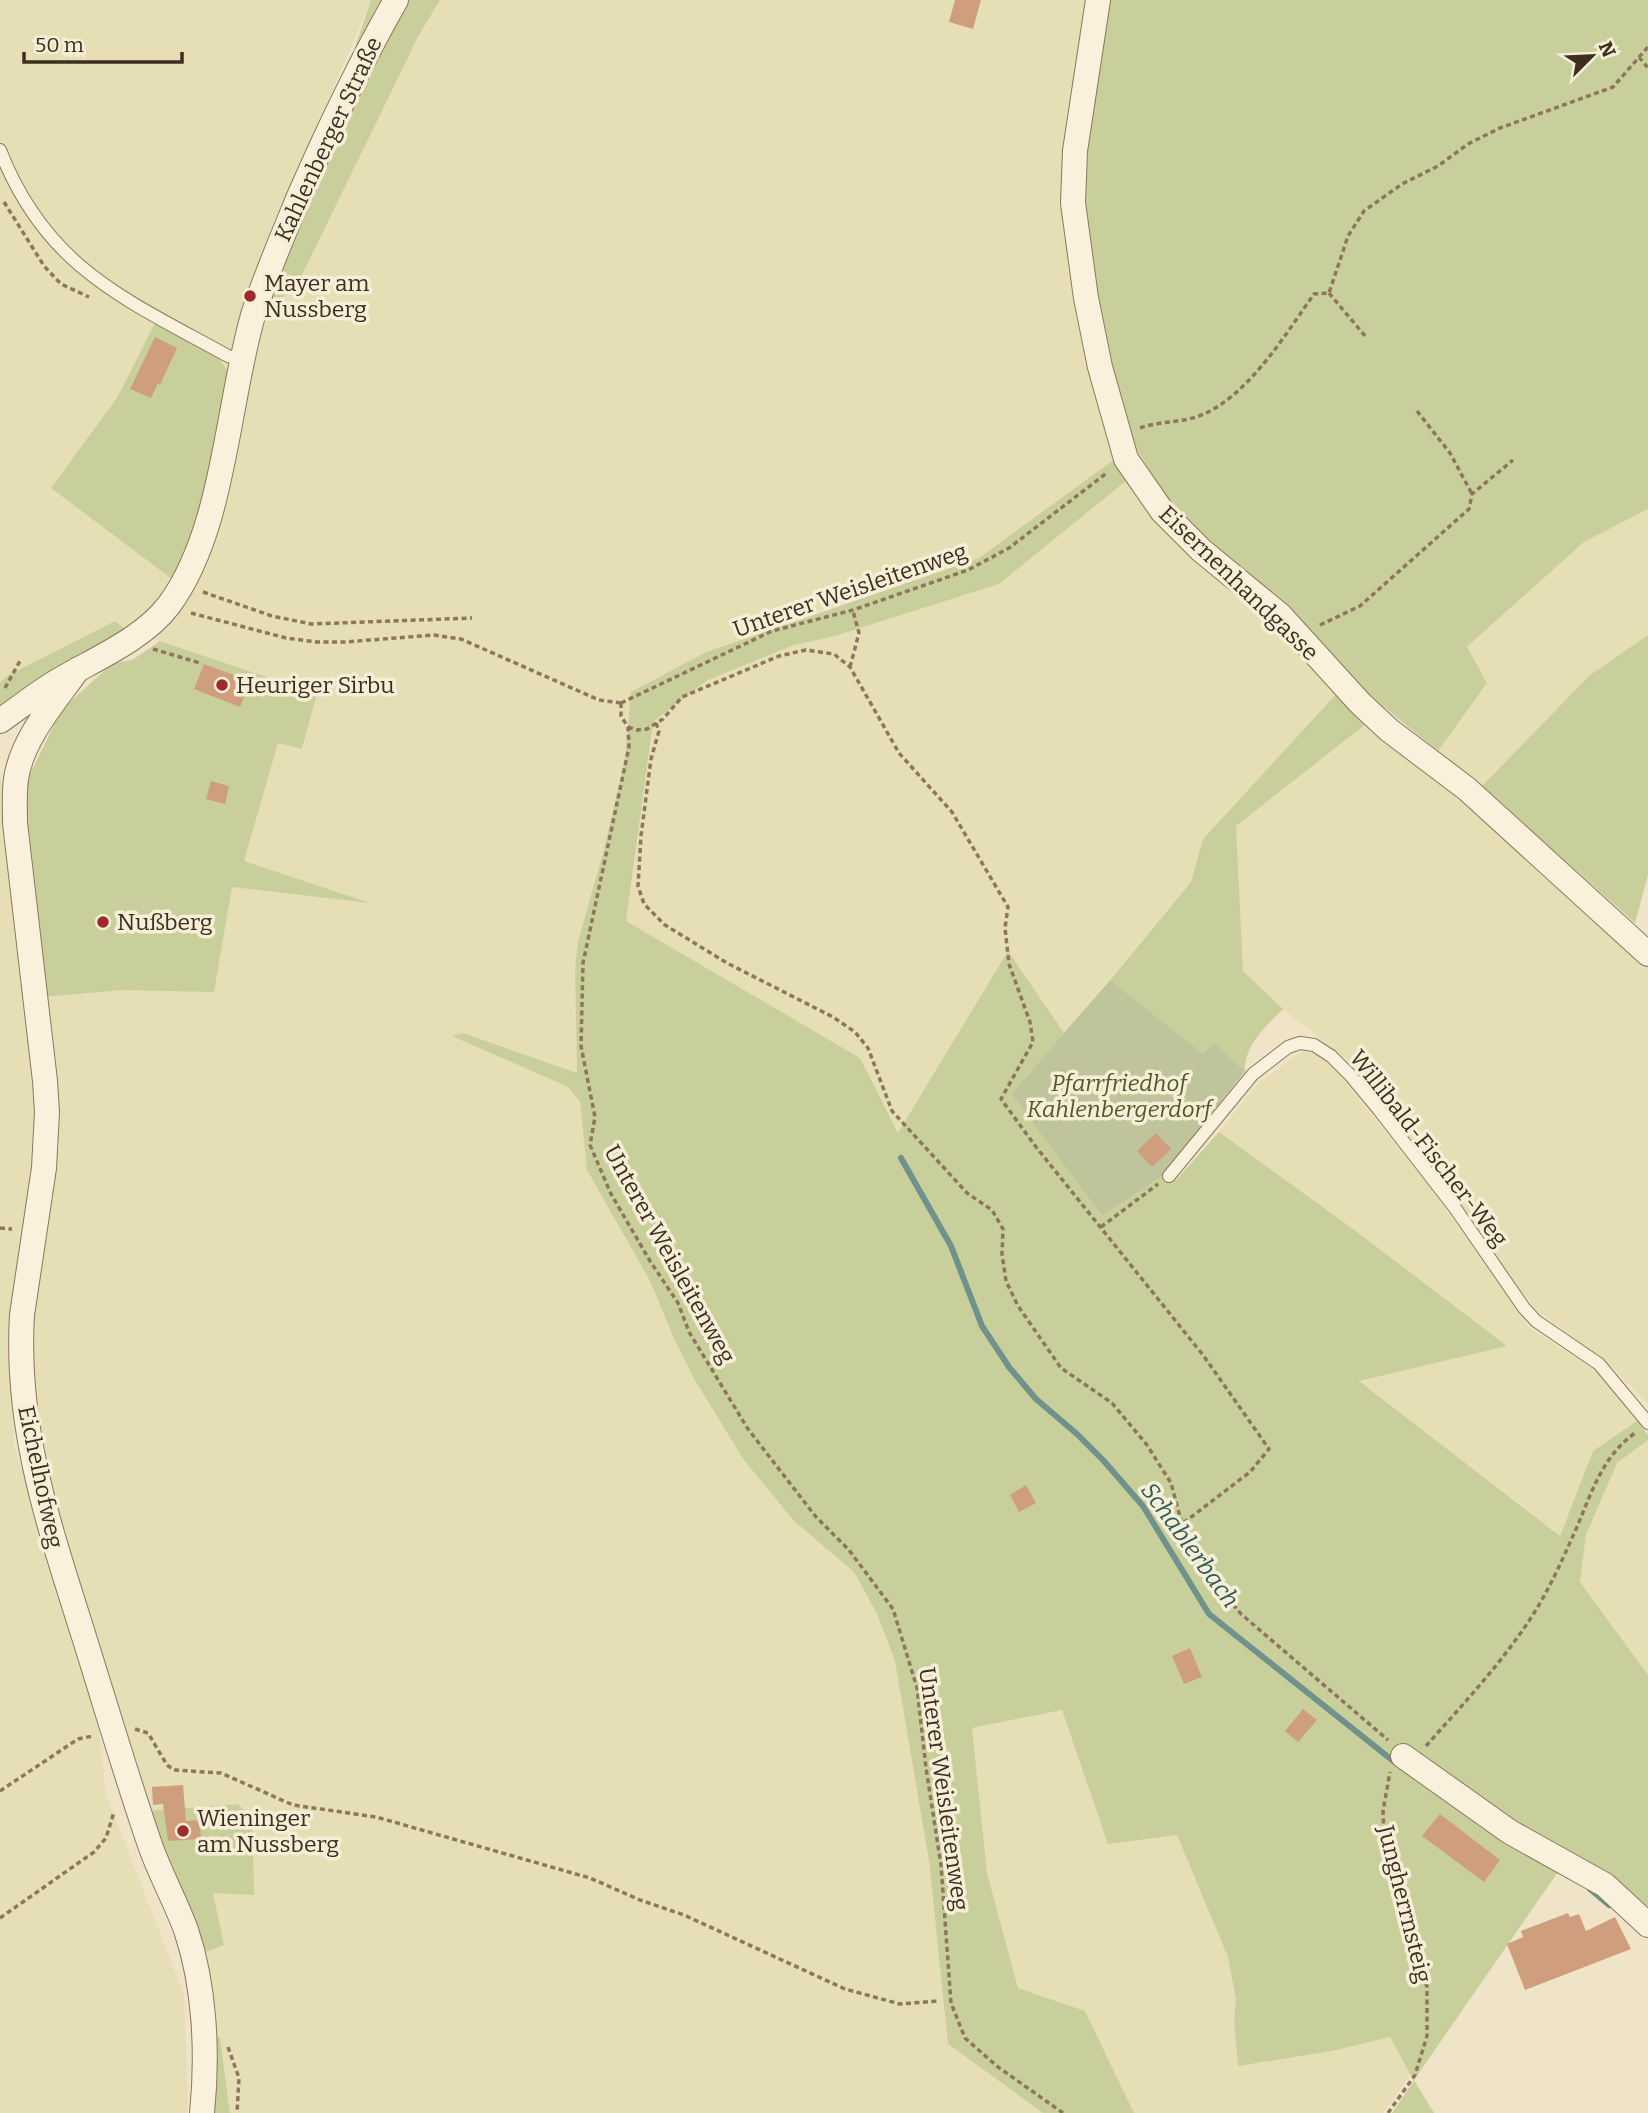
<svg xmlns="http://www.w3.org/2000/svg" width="1648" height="2113" viewBox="0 0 1648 2113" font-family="Bitter,serif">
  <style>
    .farmland { fill: #e6deb5 }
    .green { fill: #c9cf9b }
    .cemetery { fill: #bfc49a }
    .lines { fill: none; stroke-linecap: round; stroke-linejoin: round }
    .stream { stroke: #6f938a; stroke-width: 6 }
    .building { fill: #cf9f7d }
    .lane-casing { stroke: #8d765c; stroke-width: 14 }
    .street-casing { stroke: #8d765c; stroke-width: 26 }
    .path { stroke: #8d765c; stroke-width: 3.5; stroke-dasharray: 5 3.5; stroke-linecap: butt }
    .lane { stroke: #faf1dc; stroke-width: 12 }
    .street { stroke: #faf1dc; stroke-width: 24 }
    .poi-dot { fill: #9e2a2b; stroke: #f7eed8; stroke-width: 2.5 }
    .labels { text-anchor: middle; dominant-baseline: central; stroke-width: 7; stroke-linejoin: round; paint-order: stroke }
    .street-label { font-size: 23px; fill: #3d2e20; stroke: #f7eed8 }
    .poi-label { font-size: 23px; fill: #3d2e20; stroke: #f7eed8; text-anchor: start }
    .park-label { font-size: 23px; font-style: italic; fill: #4d5a26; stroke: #f7eed8 }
    .water-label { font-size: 24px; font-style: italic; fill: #2f5d5a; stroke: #f7eed8 }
  </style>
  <rect width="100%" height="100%" fill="#f0e4c8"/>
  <path class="farmland" d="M 0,0 L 371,0 L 242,302 L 265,313 L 440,0 L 1091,0 L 1116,459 L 979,558 L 784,623 L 706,652 L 631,692 L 625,759 L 603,853 L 578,941 L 575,968 L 577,1073 L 463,1033 L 453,1036 L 568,1087 L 580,1102 L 587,1170 L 650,1281 L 672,1334 L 794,1521 L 854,1572 L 877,1614 L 895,1661 L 929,1861 L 948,2044 L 1043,2113 L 230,2113 L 220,2039 L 212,2033 L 201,1954 L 224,1945 L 212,1892 L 254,1895 L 238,1804 L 145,1811 L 62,1550 L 27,1381 L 40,1245 L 59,1145 L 43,997 L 123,990 L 232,887 L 365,902 L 243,861 L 278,742 L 303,749 L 317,694 L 127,630 L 0,682 Z
    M 1126,481 L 1273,618 L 1339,691 L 1203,839 L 1191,882 L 1064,1033 L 1008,953 L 898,1133 L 626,921 L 653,722 L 706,681 L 794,645 L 835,636 L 999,584 Z
    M 1648,509 L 1648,635 L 1590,675 L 1482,786 L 1438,751 L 1487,683 L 1467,648 L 1584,542 Z
    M 1371,720 L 1648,965 L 1648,1404 L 1611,1366 L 1535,1309 L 1345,1058 L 1283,1009 L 1243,971 L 1236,826 Z
    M 0,777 L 4,786 L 40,1081 L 38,1151 L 16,1302 L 14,1447 L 52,1549 L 98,1724 L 106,1794 L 184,1995 L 188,2098 L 186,2113 L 0,2113 Z
    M 1302,1051 L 1326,1058 L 1433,1191 L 1529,1327 L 1599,1373 L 1637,1421 L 1593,1451 L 1561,1536 L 1358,1380 L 1506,1345 L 1219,1132 L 1258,1083 Z
    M 1648,1440 L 1648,1675 L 1580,1582 L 1586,1535 L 1617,1462 Z
    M 1062,1710 L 1108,1844 L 1177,1834 L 1228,1957 L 1236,2000 L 1234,2023 L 1238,2065 L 1332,2051 L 1390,2037 L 1411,2074 L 1383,2113 L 1134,2113 L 1085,2011 L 1018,1988 L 987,1873 L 972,1728 Z"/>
  <path class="green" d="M 371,0 L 440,0 L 417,39 L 298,283 L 265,313 Z
    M 1091,0 L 1648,0 L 1648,509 L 1584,542 L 1467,647 L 1487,683 L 1438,751 L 1367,693 L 1282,600 L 1210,541 L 1171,503 L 1133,444 L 1126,481 L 999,584 L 835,636 L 794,645 L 706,681 L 653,722 L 626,921 L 860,1058 L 898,1133 L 1008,951 L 1064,1033 L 1011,1094 L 1102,1216 L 1161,1177 L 1169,1176 L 1176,1180 L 1219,1132 L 1353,1229 L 1507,1346 L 1359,1381 L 1560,1536 L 1593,1451 L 1637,1421 L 1648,1435 L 1648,1440 L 1617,1463 L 1586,1535 L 1580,1582 L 1648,1675 L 1648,1913 L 1558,1872 L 1414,2080 L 1434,2113 L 1392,2113 L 1414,2081 L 1390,2037 L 1332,2051 L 1238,2066 L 1234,2023 L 1236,2000 L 1228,1957 L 1177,1835 L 1108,1844 L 1062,1710 L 972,1728 L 987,1873 L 1018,1988 L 1085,2011 L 1134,2113 L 1043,2113 L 948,2044 L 929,1861 L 895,1661 L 877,1614 L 854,1572 L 794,1521 L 744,1460 L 693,1377 L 672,1334 L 650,1281 L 587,1170 L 580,1102 L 568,1087 L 452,1036 L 463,1033 L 577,1073 L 575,968 L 578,941 L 603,853 L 625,759 L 631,692 L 706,652 L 979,558 L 1115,459 L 1071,254 Z
    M 155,323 L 218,356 L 228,373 L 227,391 L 195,530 L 172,579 L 51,488 L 117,398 Z
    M 115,621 L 127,630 L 0,708 L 0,682 L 9,675 Z
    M 1648,635 L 1648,875 L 1635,923 L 1482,786 L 1590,675 Z
    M 160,641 L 317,694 L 302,749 L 278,743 L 244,861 L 370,903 L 232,887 L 214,992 L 123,990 L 43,997 L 21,833 L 25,784 L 62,709 L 113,663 L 132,660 Z
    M 1339,691 L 1371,720 L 1236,826 L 1243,971 L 1283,1009 C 1266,1026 1244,1046 1245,1071 L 1214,1042 L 1203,1053 L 1110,980 L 1191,882 L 1203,839 Z
    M 238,1804 L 252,1818 L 254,1895 L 213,1893 L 224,1945 L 201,1954 L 145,1811 Z
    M 212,2033 L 220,2038 L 230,2113 L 206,2113 Z"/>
  <path class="cemetery" d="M 1110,980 L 1203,1053 L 1214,1042 L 1245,1071 L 1161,1177 L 1102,1216 L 1011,1094 Z"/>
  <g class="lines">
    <path class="stream" d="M 901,1158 L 951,1246 L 982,1326 L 1009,1367 L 1036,1399 L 1077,1434 L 1103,1460 L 1143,1506 L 1209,1614 L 1397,1764
      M 1590,1889 L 1609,1905"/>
  </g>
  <path class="building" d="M 955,0 L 981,0 L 973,29 L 949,22 Z
    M 155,337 L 177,348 L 160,385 L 158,383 L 151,398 L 130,389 Z
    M 204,664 L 250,681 L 240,707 L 194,689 Z
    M 211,781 L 229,786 L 225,804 L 206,799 Z
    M 1156,1133 L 1171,1149 L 1152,1167 L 1137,1151 Z
    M 1026,1485 L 1036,1503 L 1019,1512 L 1010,1495 Z
    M 1190,1648 L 1202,1677 L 1184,1684 L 1172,1656 Z
    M 1303,1709 L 1317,1720 L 1298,1742 L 1285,1731 Z
    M 183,1785 L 186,1821 L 200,1820 L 201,1839 L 168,1841 L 163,1804 L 153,1805 L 152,1787 Z
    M 1440,1814 L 1500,1860 L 1484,1882 L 1422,1836 Z
    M 1568,1913 L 1570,1917 L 1579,1914 L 1586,1931 L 1615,1917 L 1631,1949 L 1525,1990 L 1507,1944 L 1523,1937 L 1521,1931 Z"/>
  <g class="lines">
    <g class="lane-casing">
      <path id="lane" d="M 0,150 C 46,268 125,299 228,356 L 242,360
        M 1169,1176 L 1253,1074 L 1288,1047 L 1300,1043 L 1314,1045 L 1331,1056 L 1350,1075 L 1379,1110 L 1455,1208 L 1524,1308 L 1536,1321 L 1599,1364 L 1648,1423"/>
    </g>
    <g class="street-casing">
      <path id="street" d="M 1098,0 L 1075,151 L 1073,203 L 1086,298 L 1100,367 L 1126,459 L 1162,511 L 1201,550 L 1280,615 L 1360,703 L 1389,730 L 1467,789 L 1648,954
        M 78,669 C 55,702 22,738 16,779 C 14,793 15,809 15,823 L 45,1081 L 47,1112 L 44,1168 L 22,1315 C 15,1432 51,1531 85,1640 C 106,1707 126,1775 149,1842 C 159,1872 175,1900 186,1930 C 205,1986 208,2054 202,2113
        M 0,721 C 20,707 40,691 61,679 C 97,658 143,639 169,605 C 225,529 227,402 254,312 C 267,272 284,233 300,194 C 329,128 360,63 396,0
        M 1403,1756 L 1510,1832 L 1605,1885 L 1648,1925"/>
    </g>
    <path class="path" d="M 1639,57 L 1648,68
      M 4,202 L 44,266 L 61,284 L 89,297
      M 1329,293 L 1366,337
      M 1417,411 L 1450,453 L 1472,494
      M 1140,428 C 1159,421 1180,423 1199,416 C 1247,398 1285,335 1314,294 L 1329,293 L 1348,236 L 1364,211 L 1402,184 L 1438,166 L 1468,144 L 1500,128 L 1613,87 L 1648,47
      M 203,592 L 272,616 L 311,624 L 472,618
      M 191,613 L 286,638 L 317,642 L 345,642 L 434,635 L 461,639 L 599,700 L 621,703
      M 1320,625 L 1360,606 L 1469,509 L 1472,494 L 1513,460
      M 153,649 L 200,663
      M 850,667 L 859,633 L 853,611
      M 5,688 L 21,659
      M 621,703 L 621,716 L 628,727 L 629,747 L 583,963 L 581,1046 L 595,1117 L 590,1145 L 611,1194 L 650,1261 L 678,1303 L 689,1332 L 748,1429 L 816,1517 L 849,1550 L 893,1609 L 917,1688 L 926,1768 L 941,1865 L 951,2003 L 965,2038 L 998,2067 L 1063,2113
      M 621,703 L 772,631 L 853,610 L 968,570 L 1009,548 L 1108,472
      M 656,723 L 659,731 L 651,759 L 641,836 L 638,886 L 644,904 L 665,925 L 727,963 L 833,1017 L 855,1032 L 868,1048 L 892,1111 L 967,1193 L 992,1210 L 1003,1229 L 1002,1254 L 1006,1281 L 1018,1306 L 1061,1368 L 1112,1403 L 1147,1445 L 1171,1483 L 1182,1524 L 1207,1573 L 1241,1614 L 1388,1740
      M 628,727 L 637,730 L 647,729 L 663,719 L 682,697 L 779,656 L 806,650 L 834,654 L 850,667 L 899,753 L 952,812 L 1008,907 L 1005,928 L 1009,964 L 1030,1022 L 1033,1042 L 1001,1099 L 1036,1147 L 1203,1355 L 1269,1449 L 1250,1472 L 1182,1524
      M 1101,1227 L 1158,1184
      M 0,1228 L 12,1229
      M 135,1729 L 148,1733 L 167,1765 L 174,1770 L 221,1773 L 293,1805 L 376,1817 L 590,1878 L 640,1900 L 684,1915 L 845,1989 L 900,2004 L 938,2001
      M 1426,1746 C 1464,1703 1503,1662 1534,1613 C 1551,1586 1564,1556 1577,1527 C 1592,1491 1603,1456 1635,1433
      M 0,1791 L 78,1739 L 93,1736
      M 0,1918 L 94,1852 L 106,1838 L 114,1812
      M 228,2047 L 239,2078 L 237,2113
      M 1388,2113 L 1415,2075 L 1427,2036 L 1427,1987 L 1384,1833 L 1383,1811 L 1390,1772"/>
    <use href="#lane" class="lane"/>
    <use href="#street" class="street"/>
  </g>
  <g class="poi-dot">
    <circle cx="250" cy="296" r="7"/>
    <circle cx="222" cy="685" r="7"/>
    <circle cx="103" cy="922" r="7"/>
    <circle cx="183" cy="1831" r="7"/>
  </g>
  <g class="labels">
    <g class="street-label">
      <text transform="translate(328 139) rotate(-65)">Kahlenberger Straße</text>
      <text transform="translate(1239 583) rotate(44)">Eisernenhandgasse</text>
      <text transform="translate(850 590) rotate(-19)">Unterer Weisleitenweg</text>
      <text transform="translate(1429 1148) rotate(52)">Willibald-Fischer-Weg</text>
      <text transform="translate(670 1254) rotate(61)">Unterer Weisleitenweg</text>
      <text transform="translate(41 1477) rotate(78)">Eichelhofweg</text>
      <text transform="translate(944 1789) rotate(82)">Unterer Weisleitenweg</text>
      <text transform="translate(1405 1904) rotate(76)">Jungherrnsteig</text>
    </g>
    <g class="poi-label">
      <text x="264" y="283">Mayer am<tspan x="264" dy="26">Nussberg</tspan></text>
      <text x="236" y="685">Heuriger Sirbu</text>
      <text x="117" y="922">Nußberg</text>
      <text x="197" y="1818">Wieninger<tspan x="197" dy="26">am Nussberg</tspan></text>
    </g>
    <g class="park-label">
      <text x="1119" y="1083">Pfarrfriedhof<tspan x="1119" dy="26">Kahlenbergerdorf</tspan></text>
    </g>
    <g class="water-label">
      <text transform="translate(1190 1545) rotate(54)">Schablerbach</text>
    </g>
  </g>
  <g transform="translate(1592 56) rotate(66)" stroke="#f7eed8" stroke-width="5" paint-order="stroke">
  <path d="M0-5L12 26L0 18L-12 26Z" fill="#3d2e20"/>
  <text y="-10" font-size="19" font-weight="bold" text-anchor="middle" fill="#3d2e20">N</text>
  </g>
  <path d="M24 52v10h158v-10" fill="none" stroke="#3d2e20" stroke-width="3.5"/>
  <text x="35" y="52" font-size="21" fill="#3d2e20" stroke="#f7eed8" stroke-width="5" paint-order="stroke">50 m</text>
</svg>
